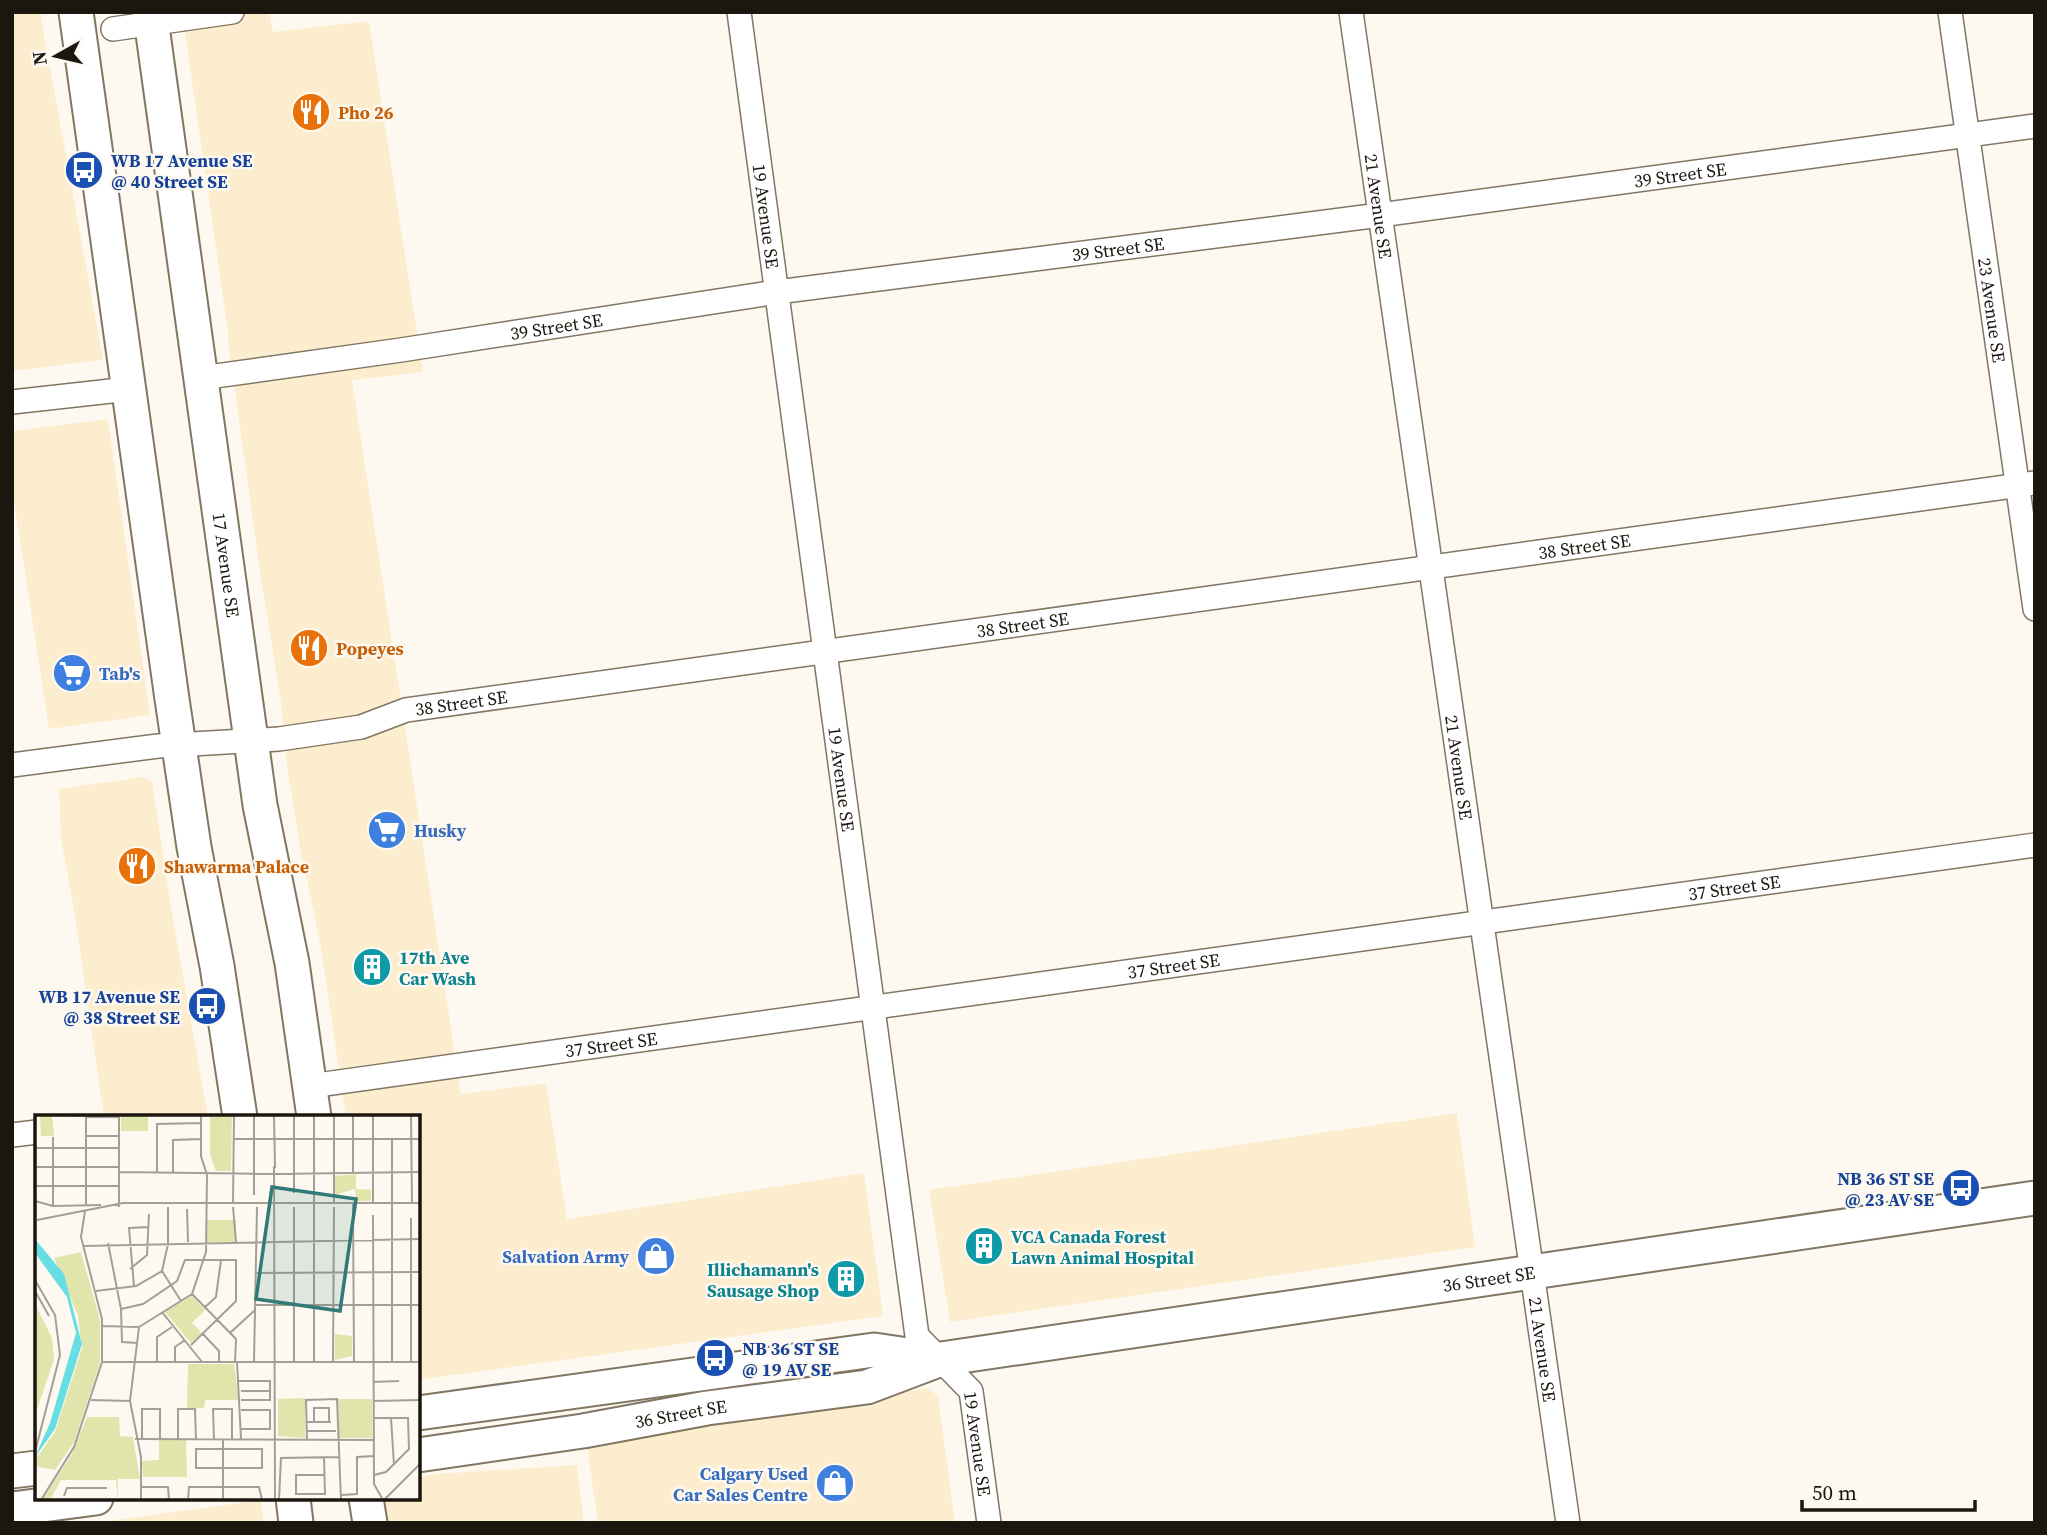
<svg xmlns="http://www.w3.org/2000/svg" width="2047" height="1535" viewBox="0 0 2047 1535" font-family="'Source Serif 4',serif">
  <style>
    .built { fill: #fcedcf }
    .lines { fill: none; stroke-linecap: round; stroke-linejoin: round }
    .street-casing { stroke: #807662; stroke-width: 26 }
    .secondary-casing { stroke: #807662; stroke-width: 37 }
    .street { stroke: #fff; stroke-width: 23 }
    .secondary { stroke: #fff; stroke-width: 33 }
    .labels { text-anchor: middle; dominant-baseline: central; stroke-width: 5; stroke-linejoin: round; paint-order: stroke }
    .food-label { font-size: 18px; font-weight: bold; fill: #c56008; stroke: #fef9f0; text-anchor: start }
    .transit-label { font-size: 18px; font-weight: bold; fill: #164399; stroke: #fef9f0; text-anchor: start }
    .street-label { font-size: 18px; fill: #1b170f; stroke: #fef9f0 }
    .shop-label { font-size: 18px; font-weight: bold; fill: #366cbe; stroke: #fef9f0; text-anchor: start }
    .culture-label { font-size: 18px; font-weight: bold; fill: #0d838f; stroke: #fef9f0; text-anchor: start }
    .inset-road { fill: none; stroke: #a39f96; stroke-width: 2 }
    .view { fill: #317a77; fill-opacity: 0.15; stroke: #317a77; stroke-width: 3.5 }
    .inset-edge { fill: none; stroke: #1b170f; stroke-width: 3.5 }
  </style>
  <rect width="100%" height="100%" fill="#fef9f0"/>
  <path class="built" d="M 12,12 L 40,12 L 103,360 L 12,371 Z
    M 182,12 L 269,12 L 273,32 L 369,21 L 423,372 L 352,380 L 461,1094 L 546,1083 L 567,1219 L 864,1173 L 883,1316 L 418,1380 L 418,1117 L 346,1117 L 320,942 L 301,853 L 287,767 L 281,702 L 260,572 L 228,341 L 228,332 Z
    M 108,419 L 150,715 L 49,729 L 12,488 L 12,431 Z
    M 143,777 L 152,781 L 170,902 L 208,1117 L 104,1117 L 75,916 L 61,838 L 59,789 Z
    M 1457,1113 L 1475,1247 L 950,1322 L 929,1190 Z
    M 928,1388 L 938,1396 L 955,1523 L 598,1523 L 587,1447 Z
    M 577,1465 L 584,1523 L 381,1523 L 377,1498 L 418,1498 L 418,1477 L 436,1474 Z
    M 261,1500 L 264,1523 L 93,1523 L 174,1512 Z"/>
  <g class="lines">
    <g class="street-casing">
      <g id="street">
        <path id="s1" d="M 739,12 L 917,1336 L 971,1391 L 989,1523"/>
        <path id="s2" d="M 1351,12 L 1568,1523"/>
        <path id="s3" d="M 1950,12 L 2035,609"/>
        <path d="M 113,29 L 232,12"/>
        <path id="s4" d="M 201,378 L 401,350 L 777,292 L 1380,215 L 2035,126"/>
        <path d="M 12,402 L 129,389"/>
        <path id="s5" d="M 12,765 L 158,746 L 279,739 L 361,727 L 406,710 L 2035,483"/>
        <path id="s6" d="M 310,1086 L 2035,845"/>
        <path d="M 12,1135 L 37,1132"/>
      </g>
    </g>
    <g class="secondary-casing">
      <g id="secondary">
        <path d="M 76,12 L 172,699 L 194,847 L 217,966 L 240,1117"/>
        <path id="s7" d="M 150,12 L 260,805 L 292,963 L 314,1117"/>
        <path d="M 418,1413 L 874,1350 L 935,1359"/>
        <path id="s8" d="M 418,1455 L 583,1431 L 707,1408 L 867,1387 L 941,1359 L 2035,1198"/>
        <path d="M 12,1471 L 37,1468"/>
        <path d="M 293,1498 L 296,1523"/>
        <path d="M 366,1498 L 370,1523"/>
        <path d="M 12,1509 L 96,1498"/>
      </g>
    </g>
    <use href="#street" class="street"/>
    <use href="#secondary" class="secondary"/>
  </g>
  <defs>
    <g id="restaurant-disc" transform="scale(2.0125)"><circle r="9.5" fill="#e8710a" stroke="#fef9f0"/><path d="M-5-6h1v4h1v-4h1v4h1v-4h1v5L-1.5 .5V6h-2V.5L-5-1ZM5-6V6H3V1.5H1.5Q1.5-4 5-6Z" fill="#fff"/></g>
    <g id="bus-disc" transform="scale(2.0125)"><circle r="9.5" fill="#1a4fb4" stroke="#fef9f0"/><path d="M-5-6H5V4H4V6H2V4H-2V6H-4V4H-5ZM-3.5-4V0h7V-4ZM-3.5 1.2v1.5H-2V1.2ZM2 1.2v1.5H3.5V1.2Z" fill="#fff"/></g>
    <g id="supermarket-disc" transform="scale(2.0125)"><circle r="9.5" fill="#3f7fe0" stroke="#fef9f0"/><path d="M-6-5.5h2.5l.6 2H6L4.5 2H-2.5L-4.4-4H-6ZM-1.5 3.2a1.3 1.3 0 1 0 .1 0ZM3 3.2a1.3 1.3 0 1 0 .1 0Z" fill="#fff"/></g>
    <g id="building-disc" transform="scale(2.0125)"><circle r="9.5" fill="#0f9aa8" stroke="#fef9f0"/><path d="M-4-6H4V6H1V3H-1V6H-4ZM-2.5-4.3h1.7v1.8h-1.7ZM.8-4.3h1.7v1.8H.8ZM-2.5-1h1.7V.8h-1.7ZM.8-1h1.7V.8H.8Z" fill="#fff"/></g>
    <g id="shop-disc" transform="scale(2.0125)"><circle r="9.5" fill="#3f7fe0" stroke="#fef9f0"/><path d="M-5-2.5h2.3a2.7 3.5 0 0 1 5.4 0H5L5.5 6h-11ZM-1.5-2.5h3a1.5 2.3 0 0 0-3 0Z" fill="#fff"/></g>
  </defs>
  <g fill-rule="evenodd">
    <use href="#restaurant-disc" x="311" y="112"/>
    <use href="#bus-disc" x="84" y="170"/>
    <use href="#restaurant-disc" x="309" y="648"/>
    <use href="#supermarket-disc" x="72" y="673"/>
    <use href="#supermarket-disc" x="387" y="830"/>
    <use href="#restaurant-disc" x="137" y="866"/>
    <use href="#building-disc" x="372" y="967"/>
    <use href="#bus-disc" x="207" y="1006"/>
    <use href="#bus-disc" x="1961" y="1188"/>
    <use href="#building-disc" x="984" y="1246"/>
    <use href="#shop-disc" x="656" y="1256"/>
    <use href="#building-disc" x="846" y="1279"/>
    <use href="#bus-disc" x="715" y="1358"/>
    <use href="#shop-disc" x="835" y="1483"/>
  </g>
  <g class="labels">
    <g class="food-label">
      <text x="338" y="112">Pho 26</text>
      <text x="336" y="648">Popeyes</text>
      <text x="164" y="866">Shawarma Palace</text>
    </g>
    <g class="transit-label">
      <text x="111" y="160">WB 17 Avenue SE<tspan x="111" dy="21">@ 40 Street SE</tspan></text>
      <text x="180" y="996" text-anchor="end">WB 17 Avenue SE<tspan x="180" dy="21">@ 38 Street SE</tspan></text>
      <text x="1934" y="1178" text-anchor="end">NB 36 ST SE<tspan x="1934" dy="21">@ 23 AV SE</tspan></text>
      <text x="742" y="1348">NB 36 ST SE<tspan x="742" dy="21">@ 19 AV SE</tspan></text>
    </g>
    <g class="street-label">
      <text stroke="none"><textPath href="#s4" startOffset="1493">39 Street SE</textPath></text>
      <text stroke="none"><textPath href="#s2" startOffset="196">21 Avenue SE</textPath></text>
      <text stroke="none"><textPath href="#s1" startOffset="206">19 Avenue SE</textPath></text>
      <text stroke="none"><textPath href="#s4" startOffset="926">39 Street SE</textPath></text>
      <text stroke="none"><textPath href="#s3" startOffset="301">23 Avenue SE</textPath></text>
      <text stroke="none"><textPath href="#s4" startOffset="359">39 Street SE</textPath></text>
      <text stroke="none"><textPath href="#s5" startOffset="1589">38 Street SE</textPath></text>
      <text stroke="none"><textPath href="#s7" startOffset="558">17 Avenue SE</textPath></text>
      <text stroke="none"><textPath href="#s5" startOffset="1022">38 Street SE</textPath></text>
      <text stroke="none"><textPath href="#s5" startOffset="455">38 Street SE</textPath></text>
      <text stroke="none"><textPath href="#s2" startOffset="763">21 Avenue SE</textPath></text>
      <text stroke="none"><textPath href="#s1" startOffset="774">19 Avenue SE</textPath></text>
      <text stroke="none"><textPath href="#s6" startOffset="1438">37 Street SE</textPath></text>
      <text stroke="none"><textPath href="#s6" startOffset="872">37 Street SE</textPath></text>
      <text stroke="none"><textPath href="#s6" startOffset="304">37 Street SE</textPath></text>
      <text stroke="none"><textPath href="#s8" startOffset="1087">36 Street SE</textPath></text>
      <text stroke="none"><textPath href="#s2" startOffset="1351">21 Avenue SE</textPath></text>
      <text stroke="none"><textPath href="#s8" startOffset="266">36 Street SE</textPath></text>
      <text stroke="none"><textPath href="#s1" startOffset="1466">19 Avenue SE</textPath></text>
    </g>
    <g class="shop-label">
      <text x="99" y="673">Tab's</text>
      <text x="414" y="830">Husky</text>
      <text x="629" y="1256" text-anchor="end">Salvation Army</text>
      <text x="808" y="1473" text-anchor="end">Calgary Used<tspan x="808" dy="21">Car Sales Centre</tspan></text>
    </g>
    <g class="culture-label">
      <text x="399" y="957">17th Ave<tspan x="399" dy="21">Car Wash</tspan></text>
      <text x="1011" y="1236">VCA Canada Forest<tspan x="1011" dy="21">Lawn Animal Hospital</tspan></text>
      <text x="819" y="1269" text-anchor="end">Illichamann's<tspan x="819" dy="21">Sausage Shop</tspan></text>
    </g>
  </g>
  <g transform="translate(35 1115)">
    <rect width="385" height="385" fill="#fef9f0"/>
    <path d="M 5,0 L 17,0 L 19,21 L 6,21 ZM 86,0 L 113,0 L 113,16 L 86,16 ZM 175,0 L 197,0 L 196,56 L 181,56 L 175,39 ZM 321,59 L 321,74 L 336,75 L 336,86 L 321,86 L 320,74 L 300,80 L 300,61 ZM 171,105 L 201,105 L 201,127 L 171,127 ZM 46,137 L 65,205 L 65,248 L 39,327 L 20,355 L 0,351 L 0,345 L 20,317 L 47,233 L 43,201 L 19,143 ZM 157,181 L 170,195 L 157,208 L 167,218 L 156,228 L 130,197 ZM 0,189 L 17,223 L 19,245 L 0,300 ZM 300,219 L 317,221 L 317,241 L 300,245 ZM 153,249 L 199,249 L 204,285 L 170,285 L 169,293 L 152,293 ZM 270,283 L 270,323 L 243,321 L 243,284 ZM 303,284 L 337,284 L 337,323 L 304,323 ZM 52,302 L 84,302 L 85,321 L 98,322 L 105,364 L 83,364 L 83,385 L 81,365 L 26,365 L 15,385 L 7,385 L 37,339 ZM 151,324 L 152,362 L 108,362 L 107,346 L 124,345 L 124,325 Z" fill="#e0e5ab"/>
    <path d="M 0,124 L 29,159 L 47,229 L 20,314 L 0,342 L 15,308 L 41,218 L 32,182 L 0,138 Z" fill="#67dee3"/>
    <path class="inset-road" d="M 18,0 L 84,2M 51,0 L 51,90M 84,0 L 84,92M 239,0 L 240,53M 338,0 L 338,88M 376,0 L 377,88M 51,21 L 84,21M 198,24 L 385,24M 0,33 L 84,33M 239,51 L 240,385M 0,52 L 84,52M 84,57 L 238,59M 122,57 L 122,9 L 166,8M 138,57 L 138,25 L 166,24M 318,57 L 318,0M 240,59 L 385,57M 0,71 L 84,71M 259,78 L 259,0M 219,80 L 219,0M 0,86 L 18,91 L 66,90M 198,88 L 199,0M 299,88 L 299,0M 318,89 L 319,247M 18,91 L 18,22M 198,92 L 201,127M 152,94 L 153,127M 338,100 L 339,369 L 348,385M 2,105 L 88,88 L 385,88M 73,128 L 86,194 L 87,227 L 103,228M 48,131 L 385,124M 95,154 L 112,140 L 114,99M 127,156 L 146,186M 220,158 L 385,157M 0,165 L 20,200 L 25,240 L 0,337M 99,171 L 94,113 L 114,112M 0,176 L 14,201M 61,176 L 101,171 L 127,156 L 133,129 L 133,92M 157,179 L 201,224 L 200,247M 220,190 L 385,190M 169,193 L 181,182 L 186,145M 86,194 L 108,189 L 142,166 L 150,145 L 201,145 L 201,186 L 156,230M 127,197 L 167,247M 67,211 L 104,212M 104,212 L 157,179 L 171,137 L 172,60 L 166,41 L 166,0M 104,212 L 95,286 L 106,342 L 106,385M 195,218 L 220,195M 168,219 L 184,236 L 184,247M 67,247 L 385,247M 122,247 L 122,222 L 137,212M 140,247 L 140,232 L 150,225M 202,247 L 206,324M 219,247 L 222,92M 259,247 L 259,92M 279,247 L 279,0M 298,247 L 299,92M 357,247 L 357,24M 376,247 L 376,103M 204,266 L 235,266 L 235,285 L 206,285M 338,267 L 364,266M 206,276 L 235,276M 56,285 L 95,286M 338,286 L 385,285M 206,295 L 235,295 L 235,314 L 206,314M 339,303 L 373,303 L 374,334 L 351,357 L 339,360M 356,303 L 359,350M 272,307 L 296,307M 279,307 L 279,293 L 294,293 L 294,307M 272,316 L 301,316M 100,324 L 339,325M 107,324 L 107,294 L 125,294 L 125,324M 143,324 L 143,294 L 160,294 L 161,324M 179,324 L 178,294 L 197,294 L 197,324M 188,324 L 188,385M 272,325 L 271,285 L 302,284 L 306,385M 161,334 L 227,334 L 227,353 L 161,353 ZM 289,343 L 290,379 L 261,379 L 261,360 L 289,360M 106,372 L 133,372 L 134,385M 306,380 L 322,379 L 322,342 L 339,341M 29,381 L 32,373 L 72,373M 6,385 L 39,332 L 67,247 L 67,204 L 46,122 L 50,96M 153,385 L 154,372 L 224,372 L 227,385M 244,385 L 246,343 L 304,342M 349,385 L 385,349"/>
    <path class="view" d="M 237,72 L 321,84 L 305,196 L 221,184 Z"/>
    <rect width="385" height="385" class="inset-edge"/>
  </g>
  <rect width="2047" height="1535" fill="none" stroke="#1b170f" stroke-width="28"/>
  <g transform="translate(56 56) rotate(262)" stroke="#fef9f0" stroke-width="5" paint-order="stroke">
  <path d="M0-5L12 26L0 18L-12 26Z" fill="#1b170f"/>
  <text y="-10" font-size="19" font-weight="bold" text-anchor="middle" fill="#1b170f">N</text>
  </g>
  <path d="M1802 1500v10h173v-10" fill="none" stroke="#1b170f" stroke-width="3.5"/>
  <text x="1812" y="1500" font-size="21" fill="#1b170f" stroke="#fef9f0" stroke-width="5" paint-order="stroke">50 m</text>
</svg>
